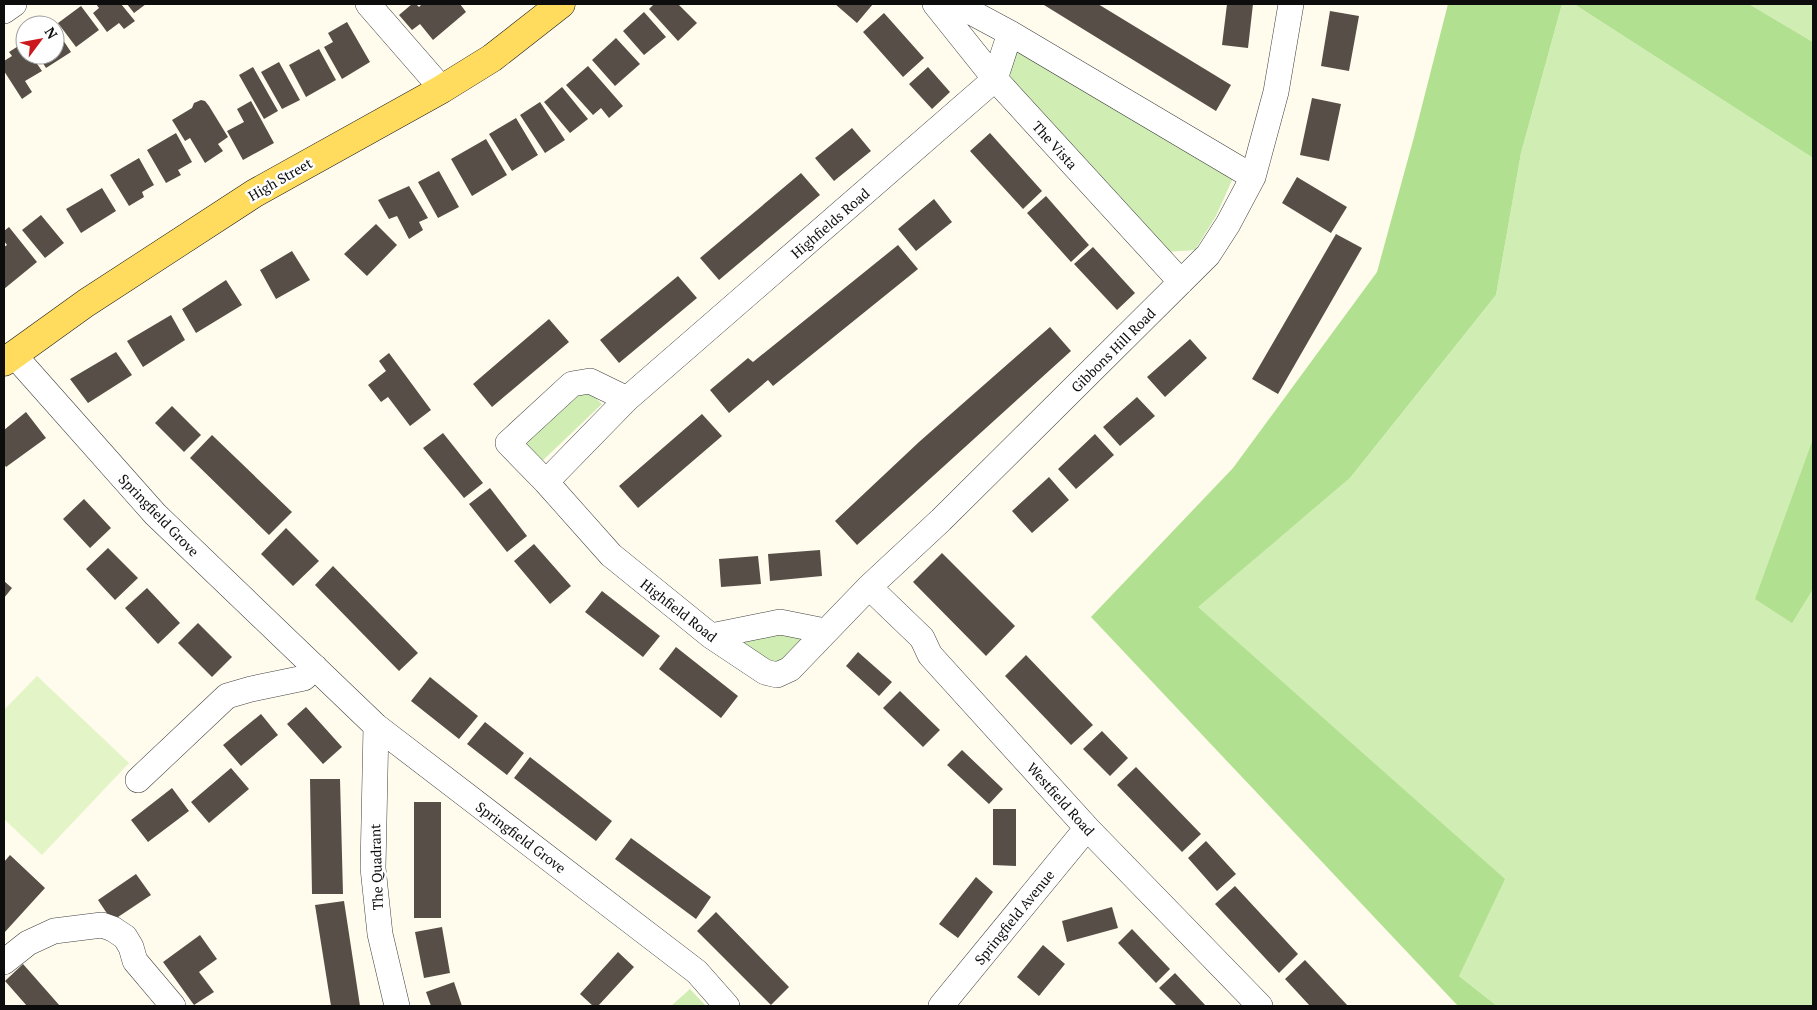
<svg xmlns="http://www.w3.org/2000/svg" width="1817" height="1010" viewBox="0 0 1817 1010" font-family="'PT Serif',serif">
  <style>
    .green { fill: #d0eeb3 }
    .forest { fill: #b2e091 }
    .pitch { fill: #e3f4c6 }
    .building { fill: #574e48 }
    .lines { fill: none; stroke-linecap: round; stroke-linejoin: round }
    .street-casing { stroke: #404040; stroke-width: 26 }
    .primary-casing { stroke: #1e1e1e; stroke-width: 29 }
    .street { stroke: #fff; stroke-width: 25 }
    .primary { stroke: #ffdc5d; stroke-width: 28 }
    .labels { text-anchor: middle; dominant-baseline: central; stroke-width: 5; stroke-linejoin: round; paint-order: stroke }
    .street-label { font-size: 14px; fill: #0d0d0d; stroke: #fff }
  </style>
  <rect width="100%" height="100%" fill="#fffced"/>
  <path class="green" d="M 1562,4 L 1574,4 L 1813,158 L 1813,1006 L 1497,1006 L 1459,976 L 1197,607 L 1350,478 L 1496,295 L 1521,153 Z
    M 1749,4 L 1813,4 L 1813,42 Z
    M 1018,45 L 1233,178 L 1216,216 L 1195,250 L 1166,252 L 1010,77 L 1011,61 Z
    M 587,390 L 602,404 L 538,465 L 521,446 L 579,394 Z
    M 774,628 L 809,637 L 785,665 L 772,663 L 735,638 Z
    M 690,989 L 706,1006 L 671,1006 Z"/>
  <path class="forest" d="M 1448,4 L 1562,4 L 1521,153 L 1496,295 L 1350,478 L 1198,607 L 1505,879 L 1459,976 L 1497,1006 L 1458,1006 L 1091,617 L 1233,468 L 1377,272 L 1414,137 Z
    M 1574,4 L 1749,4 L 1813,42 L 1813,158 Z
    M 1813,439 L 1813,589 L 1792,623 L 1755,599 Z"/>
  <path class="pitch" d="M 37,676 L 129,763 L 42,855 L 4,819 L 4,710 Z"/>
  <path class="building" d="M 96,4 L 121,4 L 135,21 L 124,29 L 119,23 L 107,32 L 93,13 L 99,8 Z
    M 127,4 L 146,4 L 134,13 Z
    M 412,4 L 416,4 L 419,7 L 422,4 L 460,4 L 466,12 L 433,40 L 420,24 L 412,30 L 399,15 Z
    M 654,4 L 678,4 L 697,23 L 678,41 L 649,9 Z
    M 835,4 L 873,4 L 857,23 Z
    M 1045,4 L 1098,4 L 1231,85 L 1216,111 L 1044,5 Z
    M 1227,4 L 1253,4 L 1248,48 L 1222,45 Z
    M 81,6 L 99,30 L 76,47 L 58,23 Z
    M 1330,11 L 1359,16 L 1349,71 L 1321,66 Z
    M 644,12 L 666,37 L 644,55 L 623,31 Z
    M 884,13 L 924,58 L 903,77 L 863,32 Z
    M 347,22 L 370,62 L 342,79 L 324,47 L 333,42 L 328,33 Z
    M 55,28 L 71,52 L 46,68 L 38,55 L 55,55 Z
    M 616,38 L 640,64 L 615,86 L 592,60 Z
    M 23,43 L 25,55 L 31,55 L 42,71 L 25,81 L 32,92 L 22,99 L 4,71 L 4,61 L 12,56 L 9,52 Z
    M 319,49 L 336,80 L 306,97 L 289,65 Z
    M 279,62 L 300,100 L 282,109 L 261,72 Z
    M 588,66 L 623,106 L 609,118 L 601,108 L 593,115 L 566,85 Z
    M 253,67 L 278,111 L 264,119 L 239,75 Z
    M 928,67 L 950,92 L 932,109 L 909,84 Z
    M 562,87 L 588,119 L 570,133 L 544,102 Z
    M 1312,98 L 1341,104 L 1329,161 L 1300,155 Z
    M 201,100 L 205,101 L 209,106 L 228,137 L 218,144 L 223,151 L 205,163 L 190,138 L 185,141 L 172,120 L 192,108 L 194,103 Z
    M 251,101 L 274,143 L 243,160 L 227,131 L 244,122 L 237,109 Z
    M 540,102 L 565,140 L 545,153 L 520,115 Z
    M 516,118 L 538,155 L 512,171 L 489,134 Z
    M 852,128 L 871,151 L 834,181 L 815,158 Z
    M 176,133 L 192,162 L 178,170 L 181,175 L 166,183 L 147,150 Z
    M 990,133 L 1042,191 L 1023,209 L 970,151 Z
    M 486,139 L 507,175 L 472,196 L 451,159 Z
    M 139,158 L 154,185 L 142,192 L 144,197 L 129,206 L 110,175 Z
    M 439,171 L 459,207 L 438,218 L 418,182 Z
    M 801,173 L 820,195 L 719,280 L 700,258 Z
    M 1297,177 L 1347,207 L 1331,233 L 1282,203 Z
    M 409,186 L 428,218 L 419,222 L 423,230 L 409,239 L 397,216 L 389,219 L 378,200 Z
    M 102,188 L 116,211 L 81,233 L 66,209 Z
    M 1046,196 L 1089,245 L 1071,262 L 1027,213 Z
    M 934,199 L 952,222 L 916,251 L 898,229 Z
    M 41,215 L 64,243 L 45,258 L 22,230 Z
    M 376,224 L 397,245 L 367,276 L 344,254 Z
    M 9,227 L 37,262 L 4,289 L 4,247 L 7,245 L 4,241 L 4,231 Z
    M 1336,234 L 1362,248 L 1278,394 L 1252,379 Z
    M 898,245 L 918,269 L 773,386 L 768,380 L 729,413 L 710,390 L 748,358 L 753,362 Z
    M 1093,247 L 1135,293 L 1117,310 L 1074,264 Z
    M 292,251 L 310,280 L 276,299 L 260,270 Z
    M 678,276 L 697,298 L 619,363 L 600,340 Z
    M 226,280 L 242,305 L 196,333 L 182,309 Z
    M 171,315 L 185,340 L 143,367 L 127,341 Z
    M 549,319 L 569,342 L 492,407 L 473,384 Z
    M 1050,327 L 1071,351 L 857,545 L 835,521 L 919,442 Z
    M 1190,339 L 1207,358 L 1165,397 L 1147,377 Z
    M 116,352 L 132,375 L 88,403 L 70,379 Z
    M 389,353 L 431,410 L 410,426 L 388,397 L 381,402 L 368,385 L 386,371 L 379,361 Z
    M 1137,397 L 1155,416 L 1120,446 L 1103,427 Z
    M 172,406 L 201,435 L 184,452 L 155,423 Z
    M 26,412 L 46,438 L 6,467 L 4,464 L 4,430 Z
    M 702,414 L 722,436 L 638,508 L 619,486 Z
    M 443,433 L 483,483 L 464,498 L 423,448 Z
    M 1095,434 L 1114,455 L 1076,489 L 1058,469 Z
    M 212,435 L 292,512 L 269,535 L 190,458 Z
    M 1049,477 L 1069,500 L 1032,533 L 1012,511 Z
    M 490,488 L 527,536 L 507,552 L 469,504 Z
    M 84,499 L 111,528 L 90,548 L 63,519 Z
    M 286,528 L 319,561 L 293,586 L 261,554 Z
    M 534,544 L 571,586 L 550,604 L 514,561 Z
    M 108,548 L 138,578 L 115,600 L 86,569 Z
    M 820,550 L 822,576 L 770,581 L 768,554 Z
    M 942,553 L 1015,626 L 986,656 L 913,582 Z
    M 758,556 L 761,584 L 721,587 L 719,559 Z
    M 333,566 L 418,653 L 399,671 L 315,585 Z
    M 4,581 L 12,588 L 4,598 Z
    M 147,588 L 180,623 L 158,644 L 125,608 Z
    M 602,591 L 660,636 L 643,657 L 585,612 Z
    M 198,623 L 232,657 L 212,677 L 178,643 Z
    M 676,647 L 738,696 L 721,718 L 659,669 Z
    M 858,652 L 892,682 L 879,696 L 846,666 Z
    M 1026,655 L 1093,725 L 1071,745 L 1005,676 Z
    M 430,677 L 478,716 L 459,739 L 411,701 Z
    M 900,691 L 940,730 L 923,747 L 883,708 Z
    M 306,707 L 342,747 L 323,764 L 287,724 Z
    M 261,714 L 278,735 L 241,766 L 223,745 Z
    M 485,722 L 524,753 L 507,775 L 467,744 Z
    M 1102,731 L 1128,758 L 1110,776 L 1083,749 Z
    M 962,750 L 1003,789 L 989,804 L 947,765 Z
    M 530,757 L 612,821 L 596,841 L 514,778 Z
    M 1136,767 L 1201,834 L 1182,852 L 1117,785 Z
    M 231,768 L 249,789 L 209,823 L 191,802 Z
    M 310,779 L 340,779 L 343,894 L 312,894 Z
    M 172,788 L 189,811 L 148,842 L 131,820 Z
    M 414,802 L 441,802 L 441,918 L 414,918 Z
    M 993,809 L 1016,809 L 1016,866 L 993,865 Z
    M 631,838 L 711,897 L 696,919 L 615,859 Z
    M 1206,841 L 1236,874 L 1217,891 L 1188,858 Z
    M 10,855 L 45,888 L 4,933 L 4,862 Z
    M 136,874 L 151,895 L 112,921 L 98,900 Z
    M 976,877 L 993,892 L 958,938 L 939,924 Z
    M 1235,886 L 1298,954 L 1279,973 L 1215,904 Z
    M 344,901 L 360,1006 L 331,1006 L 315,905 Z
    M 1112,907 L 1118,928 L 1067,942 L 1062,921 Z
    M 716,912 L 789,987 L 771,1005 L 697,931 Z
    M 442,927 L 450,973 L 424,978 L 415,932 Z
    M 1132,929 L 1170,969 L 1156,983 L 1118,943 Z
    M 200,935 L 217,959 L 199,972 L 214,992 L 194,1005 L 163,962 Z
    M 1043,945 L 1065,964 L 1039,996 L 1017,977 Z
    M 618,952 L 634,967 L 598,1006 L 593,1006 L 580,994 Z
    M 1305,960 L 1348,1006 L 1310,1006 L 1285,979 Z
    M 23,964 L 60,1006 L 27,1006 L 5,981 Z
    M 1175,973 L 1206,1006 L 1177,1006 L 1159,988 Z
    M 454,982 L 462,1006 L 431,1006 L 426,992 Z"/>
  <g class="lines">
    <g class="street-casing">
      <path id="street" d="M 368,4 L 442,89
        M 935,4 L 995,79 L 1181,282
        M 956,4 L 1010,33 L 1253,177
        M 4,11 L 14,4
        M 13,354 L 155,514 L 376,726 L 697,972 L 727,1006
        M 627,399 L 590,381 L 572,384 L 508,443 L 546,482 L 611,555 L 711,636 L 765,672 L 777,675 L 790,669 L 869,587 L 941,520 L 1208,255 L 1228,224 L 1253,177 L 1276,92 L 1291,4
        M 546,482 L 627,399 L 995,79 L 1010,33
        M 869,587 L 922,638 L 930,655 L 1087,828 L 1260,1006
        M 711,636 L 780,622 L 825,631
        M 376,726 L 373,868 L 380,934 L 397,1006
        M 138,780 L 227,696 L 251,689 L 304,678 L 315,667
        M 4,962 L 28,943 L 54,931 L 102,925 L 113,929 L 125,937 L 131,947 L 135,961 L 173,1006
        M 941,1006 L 1087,828"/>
    </g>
    <g class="primary-casing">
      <path id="primary" d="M 4,362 L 86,303 L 255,193 L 442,89 L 492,58 L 561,4"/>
    </g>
    <use href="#street" class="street"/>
    <use href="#primary" class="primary"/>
  </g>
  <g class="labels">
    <g class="street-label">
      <text transform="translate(1055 145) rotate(48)">The Vista</text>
      <text transform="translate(280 179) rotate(-30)">High Street</text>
      <text transform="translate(830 223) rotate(-41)">Highfields Road</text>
      <text transform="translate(1113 350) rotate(-45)">Gibbons Hill Road</text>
      <text transform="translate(159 515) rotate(46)">Springfield Grove</text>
      <text transform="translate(679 610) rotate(38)">Highfield Road</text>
      <text transform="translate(1061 799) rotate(48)">Westfield Road</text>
      <text transform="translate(521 837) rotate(37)">Springfield Grove</text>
      <text transform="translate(376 867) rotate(-92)">The Quadrant</text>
      <text transform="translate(1014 917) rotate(-51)">Springfield Avenue</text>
    </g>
  </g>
  <rect width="1817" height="1010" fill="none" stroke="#0d0d0d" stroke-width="10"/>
  <g transform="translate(40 40) rotate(58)"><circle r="24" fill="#ffffff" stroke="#9e9e9e"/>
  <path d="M0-4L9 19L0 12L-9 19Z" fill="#cb181c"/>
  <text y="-8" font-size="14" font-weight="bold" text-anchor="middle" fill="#0d0d0d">N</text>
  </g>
</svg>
